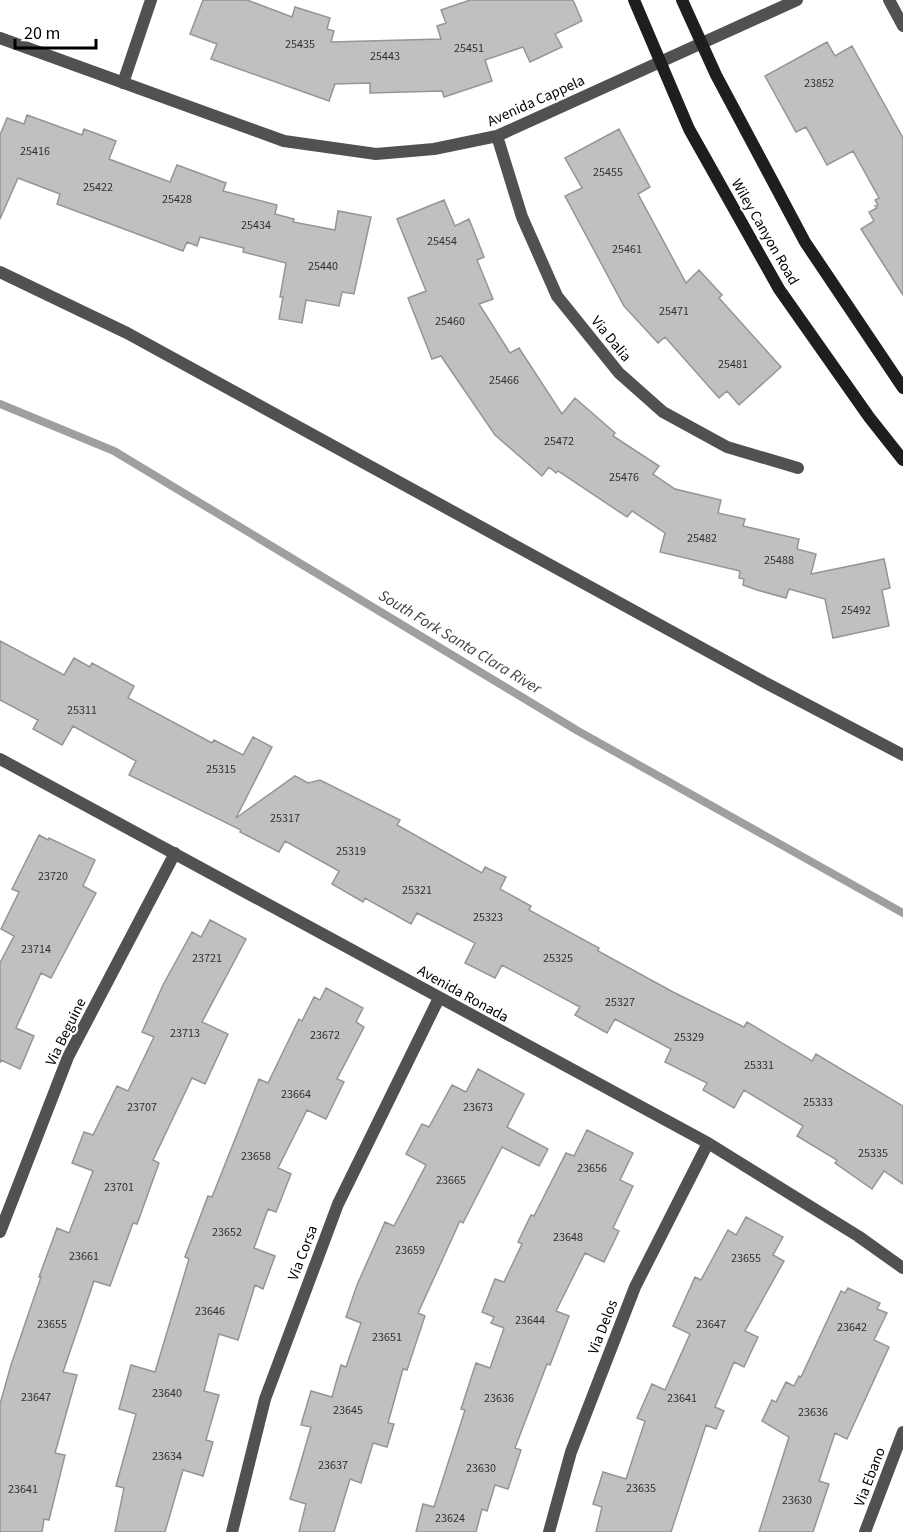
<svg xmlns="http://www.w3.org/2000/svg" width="903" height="1532" viewBox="0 0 903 1532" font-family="'Source Sans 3',sans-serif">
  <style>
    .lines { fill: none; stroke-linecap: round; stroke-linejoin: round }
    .stream { stroke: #9f9f9f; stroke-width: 8 }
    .building { fill: #c0c0c0; stroke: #959595; stroke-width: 1.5 }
    .lane { stroke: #515151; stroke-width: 12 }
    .street { stroke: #515151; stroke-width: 12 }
    .secondary { stroke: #1e1e1e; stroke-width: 12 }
    .labels { text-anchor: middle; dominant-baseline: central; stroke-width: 4.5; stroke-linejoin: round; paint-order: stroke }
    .number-label { font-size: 12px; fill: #303030 }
    .street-label { font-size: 15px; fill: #000; stroke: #fff }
    .water-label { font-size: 16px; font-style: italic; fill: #404040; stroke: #fff }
  </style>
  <rect width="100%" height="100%" fill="#fff"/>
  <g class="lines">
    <path class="stream" d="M 0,404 L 114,451 L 578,731 L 903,913"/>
  </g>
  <path class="building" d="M 203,0 L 247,0 L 292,17 L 295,7 L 330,18 L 327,29 L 334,31 L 331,42 L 441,39 L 437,26 L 446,23 L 441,10 L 470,0 L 573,0 L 582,21 L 555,34 L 562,47 L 530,62 L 523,47 L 485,60 L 492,81 L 444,97 L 442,91 L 370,93 L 370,83 L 335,84 L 329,101 L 211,59 L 217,44 L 190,34 Z
    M 827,42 L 835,56 L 852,46 L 903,138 L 903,295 L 861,229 L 874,221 L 869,212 L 877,208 L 875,206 L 878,205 L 875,200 L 879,198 L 853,151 L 827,165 L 806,127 L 796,132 L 765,76 Z
    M 27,115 L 82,135 L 84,129 L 116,141 L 109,159 L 170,182 L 177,165 L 226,183 L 223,191 L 277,205 L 275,214 L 294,219 L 293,222 L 335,230 L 338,211 L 371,217 L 354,294 L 342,292 L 339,306 L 306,300 L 302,323 L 279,319 L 283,297 L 280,297 L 286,263 L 243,252 L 244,248 L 200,237 L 197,246 L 187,242 L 183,251 L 57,204 L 60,194 L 18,178 L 0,219 L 0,135 L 7,118 L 24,124 Z
    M 619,129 L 650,187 L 638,194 L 686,283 L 699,270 L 722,295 L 719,298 L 781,367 L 739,405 L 727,391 L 719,398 L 665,337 L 658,343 L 624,306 L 565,196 L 582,188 L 565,158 Z
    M 444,200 L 455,226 L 469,219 L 484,257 L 477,260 L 493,299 L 479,304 L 510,353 L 519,348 L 562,414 L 575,398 L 615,433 L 613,436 L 659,466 L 653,474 L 675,489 L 721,500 L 718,513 L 745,519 L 743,526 L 799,539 L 797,549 L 816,554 L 811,574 L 884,559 L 890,588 L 882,590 L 889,626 L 833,638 L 825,599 L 789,589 L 786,598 L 757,590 L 743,585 L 744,579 L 739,578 L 740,571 L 660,552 L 665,533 L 632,511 L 627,517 L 558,471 L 556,473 L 549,467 L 542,476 L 495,435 L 441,356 L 432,359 L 408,298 L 426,291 L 397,219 Z
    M 0,641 L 64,675 L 74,658 L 90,667 L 92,663 L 134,686 L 128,698 L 212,743 L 214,740 L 243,755 L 253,737 L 272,747 L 236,818 L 295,776 L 308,783 L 320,780 L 400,820 L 397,825 L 482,873 L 485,867 L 506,877 L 500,889 L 531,906 L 529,910 L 599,948 L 598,951 L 673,992 L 744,1027 L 747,1022 L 812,1061 L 816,1054 L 903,1106 L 903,1184 L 884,1171 L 872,1189 L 835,1163 L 837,1160 L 797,1136 L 803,1126 L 744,1090 L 734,1108 L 703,1090 L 707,1083 L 665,1062 L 671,1049 L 615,1019 L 607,1033 L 575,1015 L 580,1007 L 502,965 L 495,978 L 465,963 L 475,943 L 417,913 L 411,924 L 365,898 L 363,902 L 332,884 L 339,871 L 285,841 L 279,852 L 240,832 L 241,830 L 129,775 L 136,761 L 73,726 L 62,745 L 33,729 L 38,720 L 0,700 Z
    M 39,835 L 48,840 L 49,838 L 95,860 L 83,886 L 96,893 L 51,978 L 41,973 L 16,1028 L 34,1036 L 20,1069 L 1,1060 L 0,1063 L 0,963 L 14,936 L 1,929 L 19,892 L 12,889 Z
    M 210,920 L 246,939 L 202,1022 L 228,1034 L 205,1084 L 192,1078 L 153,1160 L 159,1163 L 137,1224 L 133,1223 L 110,1286 L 94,1281 L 63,1372 L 77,1375 L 55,1453 L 65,1455 L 49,1520 L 44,1519 L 42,1532 L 0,1532 L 0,1404 L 11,1365 L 41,1277 L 39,1277 L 57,1228 L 69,1233 L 93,1171 L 72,1163 L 84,1132 L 93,1135 L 117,1086 L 128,1091 L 154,1037 L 142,1032 L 163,985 L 192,932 L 201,937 Z
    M 326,988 L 363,1008 L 356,1022 L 364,1027 L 337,1079 L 344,1082 L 326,1119 L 307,1110 L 278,1168 L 291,1174 L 276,1212 L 268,1209 L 254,1248 L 275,1256 L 263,1289 L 255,1285 L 238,1340 L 219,1334 L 204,1391 L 219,1395 L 206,1440 L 213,1442 L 203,1476 L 183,1470 L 165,1532 L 115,1532 L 124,1488 L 116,1486 L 136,1414 L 119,1409 L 131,1365 L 155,1372 L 189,1259 L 185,1257 L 208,1196 L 212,1197 L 259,1079 L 268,1083 L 299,1019 L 302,1021 L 314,997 L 320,1000 Z
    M 478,1069 L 524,1094 L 507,1127 L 548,1149 L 539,1166 L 502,1147 L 463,1223 L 460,1221 L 418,1313 L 425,1316 L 407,1370 L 403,1369 L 388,1423 L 394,1424 L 387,1447 L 373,1443 L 361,1483 L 350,1479 L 334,1532 L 299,1532 L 306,1504 L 290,1499 L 311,1427 L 301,1425 L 311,1391 L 332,1397 L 341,1365 L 346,1367 L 361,1323 L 346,1317 L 357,1285 L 385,1222 L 394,1226 L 426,1165 L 406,1154 L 422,1124 L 429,1127 L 452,1085 L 466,1092 Z
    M 587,1130 L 633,1153 L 620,1180 L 633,1186 L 613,1228 L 619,1231 L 604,1262 L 585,1253 L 556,1311 L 569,1316 L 550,1365 L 547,1364 L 515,1448 L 521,1450 L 508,1489 L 495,1485 L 487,1511 L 482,1509 L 476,1532 L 416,1532 L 423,1504 L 434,1507 L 465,1410 L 461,1409 L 476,1363 L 490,1368 L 504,1328 L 491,1323 L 494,1317 L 482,1312 L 495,1279 L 504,1282 L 522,1244 L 518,1242 L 531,1215 L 534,1216 L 566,1153 L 574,1156 Z
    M 746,1217 L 783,1237 L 773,1255 L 784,1261 L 745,1331 L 758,1337 L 744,1367 L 734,1362 L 715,1407 L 724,1411 L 716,1429 L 706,1425 L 671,1532 L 596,1532 L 602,1507 L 593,1504 L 603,1472 L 626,1479 L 645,1421 L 637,1418 L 652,1384 L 665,1390 L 690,1334 L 673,1326 L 695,1277 L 701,1280 L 728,1230 L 736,1235 Z
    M 848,1288 L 880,1303 L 877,1309 L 887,1313 L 874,1340 L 889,1347 L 847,1439 L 835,1433 L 819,1481 L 829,1484 L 813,1532 L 759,1532 L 789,1437 L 762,1421 L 772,1400 L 776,1402 L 786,1382 L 794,1386 L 799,1376 L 801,1377 L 841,1291 L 845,1293 Z"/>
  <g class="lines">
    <path class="lane" d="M 0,272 L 127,333 L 764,682 L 903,755"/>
    <path class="street" d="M 889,0 L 903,26
      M 0,38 L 284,141 L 376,154 L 434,149 L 497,136 L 797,0
      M 123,83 L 151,0
      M 497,136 L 522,217 L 557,296 L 619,373 L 663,412 L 727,447 L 798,468
      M 0,759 L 708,1143 L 858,1236 L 903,1268
      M 0,1232 L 68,1057 L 175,853
      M 232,1532 L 265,1399 L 338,1204 L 439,998
      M 549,1532 L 571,1452 L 635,1287 L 708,1143
      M 865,1532 L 903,1432"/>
    <path class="secondary" d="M 634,0 L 689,129 L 779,289 L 869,417 L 903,460
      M 682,0 L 716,75 L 805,242 L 903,388"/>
  </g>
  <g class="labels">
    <g class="number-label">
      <text x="300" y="44">25435</text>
      <text x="469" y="48">25451</text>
      <text x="385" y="56">25443</text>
      <text x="819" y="83">23852</text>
      <text x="35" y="151">25416</text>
      <text x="608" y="172">25455</text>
      <text x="98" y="187">25422</text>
      <text x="177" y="199">25428</text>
      <text x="256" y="225">25434</text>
      <text x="442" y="241">25454</text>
      <text x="627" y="249">25461</text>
      <text x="323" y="266">25440</text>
      <text x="674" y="311">25471</text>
      <text x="450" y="321">25460</text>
      <text x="733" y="364">25481</text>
      <text x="504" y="380">25466</text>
      <text x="559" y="441">25472</text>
      <text x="624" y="477">25476</text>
      <text x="702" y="538">25482</text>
      <text x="779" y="560">25488</text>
      <text x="856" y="610">25492</text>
      <text x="82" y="710">25311</text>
      <text x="221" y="769">25315</text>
      <text x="285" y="818">25317</text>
      <text x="351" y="851">25319</text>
      <text x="53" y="876">23720</text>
      <text x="417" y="890">25321</text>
      <text x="488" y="917">25323</text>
      <text x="36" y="949">23714</text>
      <text x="207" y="958">23721</text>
      <text x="558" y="958">25325</text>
      <text x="620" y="1002">25327</text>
      <text x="185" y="1033">23713</text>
      <text x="325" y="1035">23672</text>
      <text x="689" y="1037">25329</text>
      <text x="759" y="1065">25331</text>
      <text x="296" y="1094">23664</text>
      <text x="818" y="1102">25333</text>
      <text x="142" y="1107">23707</text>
      <text x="478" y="1107">23673</text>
      <text x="873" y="1153">25335</text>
      <text x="256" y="1156">23658</text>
      <text x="592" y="1168">23656</text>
      <text x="451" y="1180">23665</text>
      <text x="119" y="1187">23701</text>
      <text x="227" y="1232">23652</text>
      <text x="568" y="1237">23648</text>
      <text x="410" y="1250">23659</text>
      <text x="84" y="1256">23661</text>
      <text x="746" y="1258">23655</text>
      <text x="210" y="1311">23646</text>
      <text x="530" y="1320">23644</text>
      <text x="52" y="1324">23655</text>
      <text x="711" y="1324">23647</text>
      <text x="852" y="1327">23642</text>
      <text x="387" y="1337">23651</text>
      <text x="167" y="1393">23640</text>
      <text x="36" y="1397">23647</text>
      <text x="499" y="1398">23636</text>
      <text x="682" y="1398">23641</text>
      <text x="348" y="1410">23645</text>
      <text x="813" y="1412">23636</text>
      <text x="167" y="1456">23634</text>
      <text x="333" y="1465">23637</text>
      <text x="481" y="1468">23630</text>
      <text x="641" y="1488">23635</text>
      <text x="23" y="1489">23641</text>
      <text x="797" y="1500">23630</text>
      <text x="450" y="1518">23624</text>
    </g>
    <g class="street-label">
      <text transform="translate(536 101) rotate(-24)">Avenida Cappela</text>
      <text transform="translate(765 232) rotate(60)">Wiley Canyon Road</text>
      <text transform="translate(611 339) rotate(51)">Via Dalia</text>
      <text transform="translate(463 994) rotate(29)">Avenida Ronada</text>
      <text transform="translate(66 1032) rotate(-64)">Via Beguine</text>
      <text transform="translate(303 1253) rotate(-69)">Via Corsa</text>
      <text transform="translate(603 1327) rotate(-69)">Via Delos</text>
      <text transform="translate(870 1477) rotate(-69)">Via Ebano</text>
    </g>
    <g class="water-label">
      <text transform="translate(460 642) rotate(31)">South Fork Santa Clara River</text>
    </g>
  </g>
  <path d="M15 39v9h81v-9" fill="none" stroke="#000000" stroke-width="3"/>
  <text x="24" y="39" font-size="18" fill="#000000" stroke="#ffffff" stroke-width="4.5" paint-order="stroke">20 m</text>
</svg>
